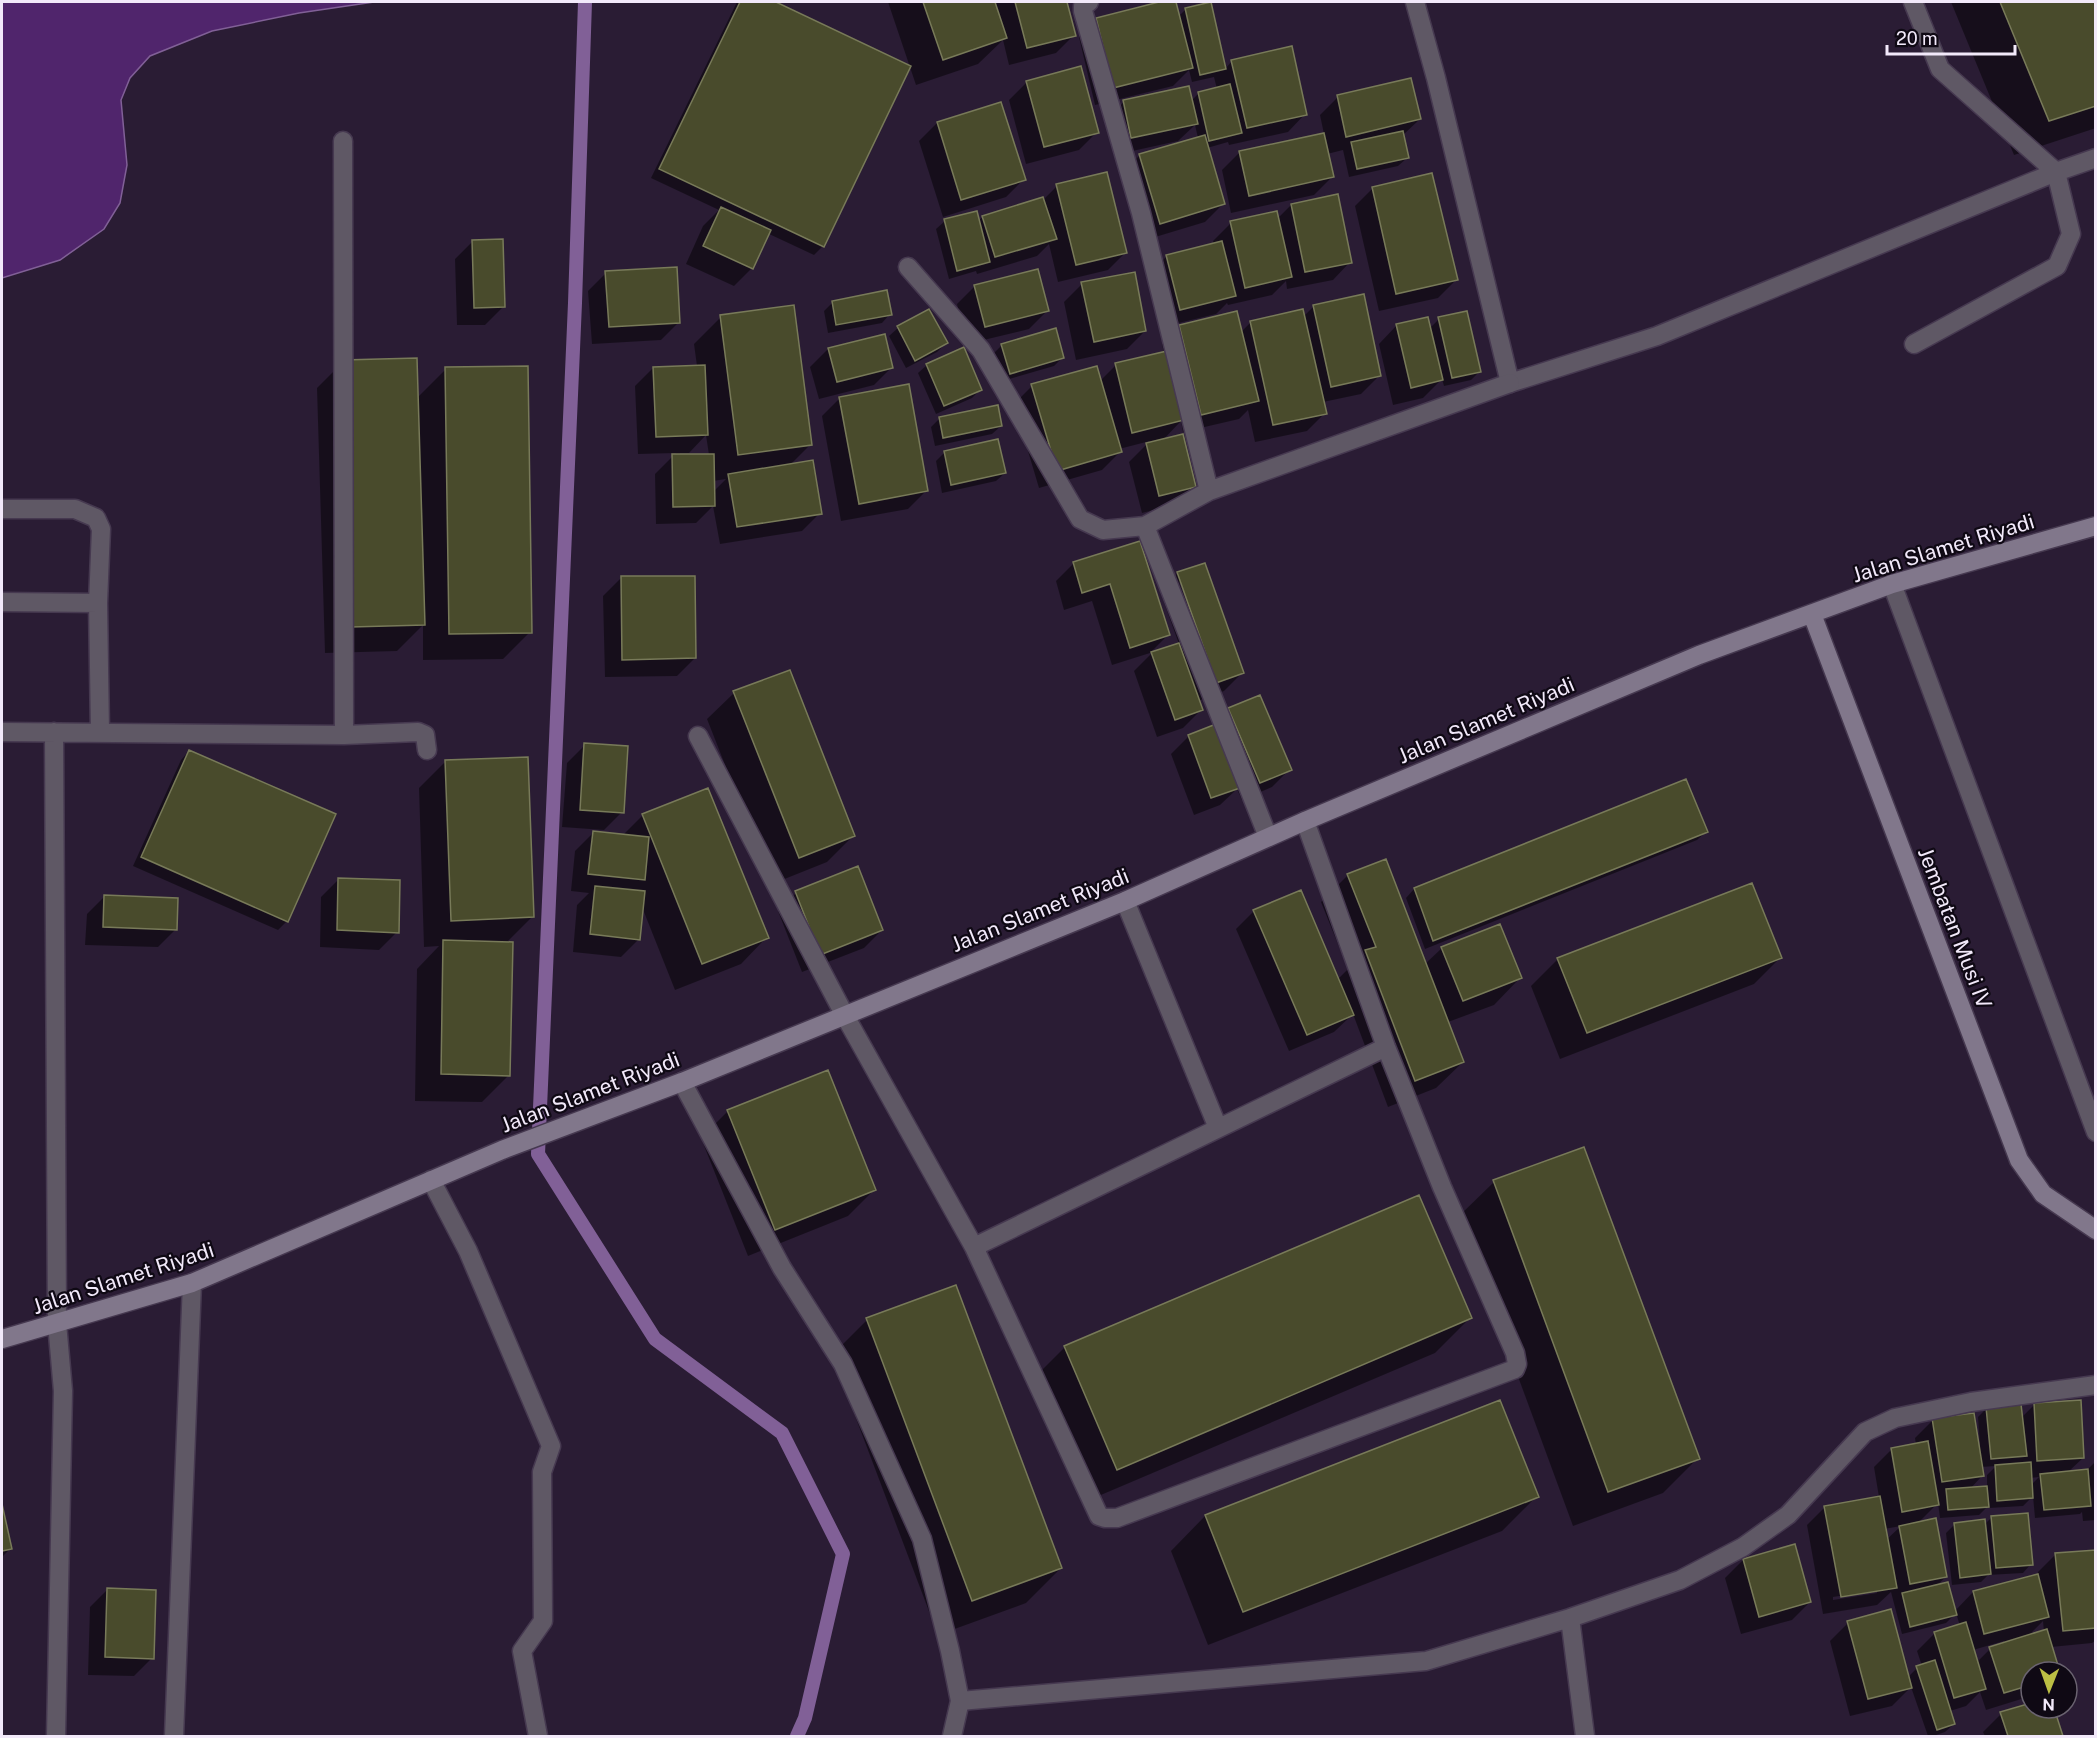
<svg xmlns="http://www.w3.org/2000/svg" width="2097" height="1738" viewBox="0 0 2097 1738" font-family="'Public Sans',sans-serif">
  <style>
    .water { fill: #50256c; stroke: #816097; stroke-width: 1.5 }
    .shadow { fill: #0007; fill-rule: evenodd }
    .lines { fill: none; stroke-linecap: round; stroke-linejoin: round }
    .stream { stroke: #816097; stroke-width: 14 }
    .building { fill: #494b2c; stroke: #787a59; stroke-width: 1.5 }
    .lane-casing { stroke: #463950; stroke-width: 21 }
    .street-casing { stroke: #463950; stroke-width: 21 }
    .secondary-casing { stroke: #463950; stroke-width: 21 }
    .lane { stroke: #5f5865; stroke-width: 18 }
    .street { stroke: #5f5865; stroke-width: 18 }
    .secondary { stroke: #81778b; stroke-width: 18 }
    .labels { text-anchor: middle; dominant-baseline: central; stroke-width: 4.5; stroke-linejoin: round; paint-order: stroke }
    .street-label { font-size: 21px; fill: #f2e9fa; stroke: #0f0914 }
  </style>
  <rect width="100%" height="100%" fill="#2a1c34"/>
  <path class="water" d="M 2,2 L 374,2 L 299,13 L 212,31 L 150,56 L 130,78 L 121,100 L 127,165 L 120,203 L 104,229 L 60,260 L 2,278 Z"/>
  <path class="shadow" d="M 737,2 L 773,2 L 909,67 L 822,247 L 814,255 L 767,233 L 752,268 L 734,286 L 686,264 L 703,226 L 719,210 L 651,178 Z
    M 888,2 L 993,2 L 994,5 L 998,2 L 1065,2 L 1074,35 L 1056,53 L 1009,65 L 1003,40 L 978,64 L 916,85 Z
    M 1165,2 L 1175,2 L 1178,17 L 1186,9 L 1225,69 L 1232,61 L 1305,114 L 1288,132 L 1229,145 L 1228,142 L 1207,148 L 1223,204 L 1205,222 L 1142,241 L 1122,173 L 1140,155 L 1198,138 L 1195,125 L 1178,141 L 1114,155 L 1106,119 L 1124,102 L 1191,101 L 1198,94 L 1217,89 L 1214,77 L 1192,82 L 1189,70 L 1173,86 L 1095,105 L 1079,37 L 1097,19 Z
    M 1951,2 L 2096,2 L 2096,128 L 2014,155 Z
    M 1027,82 L 1097,132 L 1079,150 L 1026,164 L 1009,100 Z
    M 1338,97 L 1420,119 L 1402,136 L 1407,158 L 1398,166 L 1349,177 L 1343,150 L 1327,154 L 1332,177 L 1314,195 L 1231,213 L 1222,170 L 1240,152 L 1324,134 L 1320,115 Z
    M 937,123 L 1024,179 L 1006,197 L 943,217 L 919,141 Z
    M 1057,186 L 1126,252 L 1108,270 L 1058,282 L 1049,244 L 1037,256 L 977,274 L 976,271 L 949,279 L 936,229 L 945,221 L 978,221 L 983,217 L 1043,200 Z
    M 1373,188 L 1456,280 L 1438,298 L 1379,311 L 1355,206 Z
    M 1291,205 L 1350,262 L 1333,280 L 1287,289 L 1286,281 L 1272,295 L 1228,305 L 1227,303 L 1216,314 L 1162,327 L 1149,274 L 1167,256 L 1214,245 L 1213,241 L 1231,223 L 1277,219 Z
    M 473,241 L 503,307 L 485,325 L 457,325 L 455,259 Z
    M 606,273 L 679,322 L 661,340 L 592,344 L 588,291 Z
    M 1082,284 L 1145,331 L 1127,349 L 1076,360 L 1064,302 Z
    M 975,286 L 1047,311 L 1029,329 L 967,344 L 957,304 Z
    M 833,302 L 890,314 L 882,323 L 828,333 L 824,311 Z
    M 1314,306 L 1379,376 L 1361,394 L 1323,402 L 1325,413 L 1307,431 L 1255,442 L 1248,410 L 1239,419 L 1183,432 L 1181,421 L 1162,441 L 1195,486 L 1177,504 L 1142,513 L 1129,462 L 1150,441 L 1119,449 L 1120,452 L 1102,470 L 1039,488 L 1014,404 L 1032,386 L 1100,381 L 1116,365 L 1164,353 L 1162,344 L 1180,326 L 1241,332 L 1250,323 L 1303,317 Z
    M 928,311 L 946,343 L 937,352 L 906,368 L 889,336 L 898,328 Z
    M 721,317 L 811,444 L 789,466 L 820,513 L 802,531 L 720,544 L 713,506 L 696,523 L 656,524 L 655,474 L 676,453 L 638,454 L 635,386 L 653,368 L 697,366 L 694,344 ZM 706,435 L 709,455 L 680,456 L 680,453 L 689,453 ZM 726,479 L 714,491 L 713,481 Z
    M 1439,319 L 1480,371 L 1471,380 L 1444,386 L 1442,379 L 1423,398 L 1393,405 L 1379,344 L 1396,326 L 1429,329 Z
    M 883,336 L 892,367 L 874,385 L 819,399 L 810,367 L 828,349 Z
    M 1002,345 L 1063,357 L 1054,366 L 1002,381 L 993,354 Z
    M 344,361 L 417,398 L 446,369 L 530,632 L 503,659 L 423,660 L 423,625 L 397,651 L 325,653 L 317,388 Z
    M 927,365 L 980,390 L 972,398 L 936,414 L 918,373 Z
    M 840,398 L 926,491 L 908,509 L 841,521 L 822,416 Z
    M 940,418 L 1001,426 L 992,434 L 935,446 L 931,427 Z
    M 997,441 L 1005,473 L 996,481 L 942,493 L 936,461 L 944,453 Z
    M 1139,543 L 1168,635 L 1150,653 L 1112,665 L 1092,601 L 1064,610 L 1056,581 L 1074,563 Z
    M 1178,573 L 1242,673 L 1224,691 L 1198,701 L 1201,710 L 1183,728 L 1157,737 L 1134,671 L 1152,653 L 1179,644 L 1160,591 ZM 1179,582 L 1182,582 L 1220,690 L 1217,691 Z
    M 621,578 L 695,658 L 677,676 L 605,677 L 603,596 Z
    M 734,693 L 853,836 L 827,862 L 772,884 L 707,719 Z
    M 1229,710 L 1290,769 L 1272,787 L 1242,800 L 1237,789 L 1220,805 L 1194,815 L 1171,754 L 1189,736 L 1210,728 Z
    M 585,745 L 622,812 L 604,830 L 562,827 L 567,763 Z
    M 189,751 L 287,921 L 278,930 L 133,866 L 181,760 Z
    M 446,761 L 532,917 L 506,943 L 509,1075 L 482,1102 L 415,1101 L 417,969 L 439,946 L 424,947 L 419,788 Z
    M 1685,781 L 1706,832 L 1697,840 L 1425,949 L 1406,898 L 1414,889 Z
    M 643,815 L 767,937 L 741,964 L 675,990 L 642,907 L 639,939 L 621,957 L 573,952 L 577,905 L 589,893 L 571,891 L 575,851 L 593,833 L 622,836 Z
    M 1348,875 L 1425,964 L 1442,948 L 1520,978 L 1494,1005 L 1448,1022 L 1463,1062 L 1436,1088 L 1388,1107 L 1353,1014 L 1334,1032 L 1289,1051 L 1236,929 L 1254,911 L 1337,980 L 1348,969 L 1321,902 Z
    M 339,879 L 397,932 L 379,950 L 320,947 L 321,897 Z
    M 796,893 L 882,930 L 864,948 L 802,972 L 778,911 Z
    M 105,896 L 176,929 L 158,947 L 85,945 L 87,914 Z
    M 1780,958 L 1754,984 L 1560,1059 L 1531,986 L 1558,959 Z
    M 728,1111 L 874,1190 L 848,1216 L 748,1256 L 701,1138 Z
    M 1494,1182 L 1698,1458 L 1663,1493 L 1573,1526 L 1459,1216 Z
    M 1470,1318 L 1435,1353 L 1082,1503 L 1030,1382 L 1065,1347 Z
    M 867,1320 L 1061,1568 L 1026,1603 L 938,1635 L 832,1355 Z
    M 1500,1402 L 1537,1496 L 1502,1531 L 1208,1645 L 1171,1551 L 1205,1516 Z
    M 2035,1404 L 2083,1458 L 2068,1472 L 2086,1471 L 2096,1461 L 2096,1520 L 2083,1521 L 2082,1512 L 2080,1514 L 2035,1518 L 2033,1496 L 2023,1506 L 1989,1508 L 1989,1505 L 1979,1515 L 1940,1518 L 1938,1503 L 1918,1523 L 1946,1577 L 1936,1586 L 1954,1612 L 1973,1592 L 2038,1575 L 2038,1572 L 2056,1554 L 2096,1551 L 2096,1640 L 2092,1643 L 2051,1647 L 2059,1672 L 2031,1672 L 2031,1696 L 1986,1710 L 1980,1692 L 1966,1706 L 1950,1711 L 1954,1724 L 1945,1732 L 1933,1736 L 1928,1736 L 1911,1687 L 1892,1706 L 1850,1716 L 1830,1641 L 1848,1623 L 1908,1677 L 1917,1668 L 1922,1666 L 1917,1651 L 1935,1633 L 1960,1626 L 1956,1613 L 1946,1623 L 1902,1634 L 1891,1592 L 1877,1605 L 1823,1614 L 1807,1525 L 1825,1507 L 1879,1497 L 1874,1467 L 1892,1449 L 1916,1445 L 1915,1438 L 1933,1420 L 1978,1446 L 1980,1446 L 1978,1417 L 1986,1409 L 2021,1418 ZM 1996,1466 L 1987,1475 L 1987,1487 L 1970,1489 L 1982,1476 L 1981,1467 ZM 2039,1477 L 2031,1485 L 2030,1478 ZM 1901,1526 L 1886,1540 L 1884,1529 ZM 1877,1590 L 1877,1593 L 1833,1600 L 1833,1597 ZM 2043,1621 L 2044,1632 L 2027,1637 ZM 2004,1641 L 2005,1644 L 1990,1649 L 1977,1662 L 1973,1650 Z
    M 2,1511 L 10,1549 L 2,1557 Z
    M 1992,1517 L 2031,1564 L 2023,1573 L 1988,1575 L 1981,1582 L 1952,1585 L 1946,1533 L 1955,1524 L 1984,1525 Z
    M 1794,1546 L 1810,1602 L 1792,1620 L 1741,1634 L 1725,1578 L 1743,1560 Z
    M 108,1589 L 152,1658 L 134,1676 L 88,1675 L 90,1607 Z
    M 2031,1704 L 2031,1708 L 2052,1708 L 2061,1736 L 1985,1736 L 1983,1732 L 2001,1714 Z"/>
  <g class="lines">
    <path class="stream" d="M 585,2 L 575,303 L 538,1154 L 655,1339 L 782,1433 L 843,1554 L 805,1718 L 797,1736"/>
  </g>
  <path class="building" d="M 740,2 L 776,2 L 911,66 L 824,247 L 659,169 Z
    M 923,2 L 995,2 L 1007,38 L 943,60 Z
    M 1015,2 L 1067,2 L 1076,36 L 1027,48 Z
    M 1159,2 L 1176,2 L 1193,68 L 1113,88 L 1096,18 Z
    M 1211,2 L 1226,69 L 1200,75 L 1185,8 Z
    M 2000,2 L 2096,2 L 2096,106 L 2049,121 Z
    M 1292,46 L 1307,115 L 1247,128 L 1231,60 Z
    M 1081,66 L 1099,133 L 1044,147 L 1026,81 Z
    M 1411,78 L 1421,119 L 1346,137 L 1337,95 Z
    M 1230,84 L 1242,133 L 1209,141 L 1198,92 Z
    M 1189,86 L 1198,124 L 1131,138 L 1123,100 Z
    M 1001,102 L 1026,180 L 961,200 L 937,122 Z
    M 1403,131 L 1409,158 L 1357,169 L 1351,142 Z
    M 1324,133 L 1334,177 L 1249,196 L 1239,151 Z
    M 1205,135 L 1225,204 L 1160,224 L 1139,154 Z
    M 1107,172 L 1127,253 L 1076,265 L 1056,184 Z
    M 1432,173 L 1458,280 L 1396,294 L 1372,187 Z
    M 1338,194 L 1352,263 L 1305,272 L 1291,204 Z
    M 1043,197 L 1057,239 L 995,257 L 982,216 Z
    M 721,207 L 771,230 L 753,269 L 703,246 Z
    M 977,211 L 990,262 L 957,271 L 944,219 Z
    M 1277,211 L 1292,277 L 1245,288 L 1230,221 Z
    M 503,239 L 505,307 L 474,308 L 472,240 Z
    M 1222,241 L 1236,296 L 1180,310 L 1166,255 Z
    M 677,267 L 680,323 L 609,327 L 605,271 Z
    M 1038,269 L 1049,311 L 985,327 L 974,285 Z
    M 1135,272 L 1146,331 L 1094,342 L 1081,282 Z
    M 887,290 L 892,315 L 836,325 L 832,301 Z
    M 1364,294 L 1381,376 L 1331,387 L 1313,305 Z
    M 794,305 L 812,445 L 738,455 L 720,315 Z
    M 929,309 L 948,343 L 915,361 L 897,326 Z
    M 1303,309 L 1327,414 L 1273,425 L 1250,321 Z
    M 1237,311 L 1259,401 L 1201,415 L 1179,325 Z
    M 1467,311 L 1481,372 L 1452,378 L 1438,317 Z
    M 1428,317 L 1443,380 L 1411,388 L 1396,324 Z
    M 1056,328 L 1064,358 L 1010,374 L 1001,344 Z
    M 885,334 L 893,368 L 837,382 L 828,348 Z
    M 964,347 L 982,390 L 944,406 L 926,364 Z
    M 1167,351 L 1184,420 L 1132,433 L 1115,363 Z
    M 417,358 L 425,625 L 351,627 L 343,360 Z
    M 705,365 L 708,435 L 656,437 L 653,367 Z
    M 528,366 L 532,633 L 449,634 L 445,367 Z
    M 1097,366 L 1122,452 L 1057,471 L 1031,384 Z
    M 909,384 L 928,491 L 859,504 L 839,397 Z
    M 998,405 L 1002,426 L 943,438 L 939,417 Z
    M 1183,434 L 1196,487 L 1159,496 L 1146,443 Z
    M 998,439 L 1006,473 L 951,485 L 944,451 Z
    M 672,454 L 714,454 L 715,506 L 673,507 Z
    M 813,460 L 822,514 L 737,527 L 728,474 Z
    M 1140,541 L 1170,635 L 1130,648 L 1110,584 L 1082,593 L 1073,562 Z
    M 1205,563 L 1244,673 L 1216,683 L 1177,572 Z
    M 621,576 L 695,576 L 696,658 L 622,660 Z
    M 1179,643 L 1203,710 L 1175,720 L 1151,652 Z
    M 790,670 L 855,836 L 799,858 L 733,691 Z
    M 1260,695 L 1292,770 L 1260,783 L 1228,708 Z
    M 1216,724 L 1240,788 L 1211,798 L 1188,735 Z
    M 584,743 L 628,746 L 624,813 L 580,810 Z
    M 189,750 L 336,814 L 288,922 L 141,857 Z
    M 528,757 L 534,917 L 451,921 L 445,760 Z
    M 1686,779 L 1708,832 L 1433,941 L 1414,888 Z
    M 708,788 L 769,938 L 702,964 L 642,814 Z
    M 593,831 L 649,837 L 645,880 L 588,874 Z
    M 1386,859 L 1464,1062 L 1415,1081 L 1365,950 L 1376,947 L 1347,874 Z
    M 858,866 L 883,930 L 820,955 L 795,891 Z
    M 338,878 L 400,880 L 399,933 L 337,930 Z
    M 1752,883 L 1782,958 L 1587,1033 L 1557,958 Z
    M 595,886 L 645,891 L 640,940 L 590,934 Z
    M 1301,890 L 1354,1015 L 1307,1035 L 1253,910 Z
    M 104,895 L 178,898 L 177,930 L 103,927 Z
    M 1500,924 L 1522,978 L 1463,1001 L 1441,947 Z
    M 443,940 L 513,942 L 510,1076 L 441,1074 Z
    M 828,1070 L 876,1190 L 775,1230 L 727,1110 Z
    M 1584,1147 L 1700,1459 L 1608,1492 L 1493,1180 Z
    M 1419,1195 L 1472,1318 L 1117,1470 L 1064,1346 Z
    M 956,1285 L 1062,1568 L 972,1601 L 866,1318 Z
    M 1500,1400 L 1539,1497 L 1243,1612 L 1205,1515 Z
    M 2081,1400 L 2084,1458 L 2037,1461 L 2034,1403 Z
    M 2021,1404 L 2027,1456 L 1991,1459 L 1986,1407 Z
    M 1974,1413 L 1984,1476 L 1942,1482 L 1932,1418 Z
    M 1928,1441 L 1939,1505 L 1902,1512 L 1891,1448 Z
    M 2031,1462 L 2033,1498 L 1997,1501 L 1995,1465 Z
    M 2088,1469 L 2091,1506 L 2044,1510 L 2040,1474 Z
    M 1987,1486 L 1989,1507 L 1948,1510 L 1946,1489 Z
    M 1880,1496 L 1897,1588 L 1841,1597 L 1824,1506 Z
    M 2,1504 L 12,1549 L 2,1551 Z
    M 2028,1513 L 2033,1565 L 1996,1568 L 1991,1516 Z
    M 1936,1518 L 1947,1577 L 1910,1584 L 1899,1526 Z
    M 1985,1519 L 1991,1574 L 1960,1578 L 1954,1523 Z
    M 1795,1544 L 1811,1602 L 1759,1617 L 1743,1559 Z
    M 2096,1550 L 2096,1628 L 2063,1631 L 2055,1553 Z
    M 2038,1574 L 2049,1617 L 1984,1634 L 1973,1591 Z
    M 1948,1582 L 1957,1615 L 1910,1627 L 1902,1593 Z
    M 107,1588 L 156,1590 L 154,1659 L 105,1657 Z
    M 1891,1609 L 1912,1688 L 1868,1699 L 1847,1621 Z
    M 1966,1622 L 1986,1689 L 1954,1698 L 1934,1632 Z
    M 2047,1629 L 2060,1672 L 2031,1672 L 2031,1685 L 2004,1693 L 1989,1647 Z
    M 1935,1660 L 1955,1724 L 1937,1730 L 1916,1666 Z
    M 2031,1703 L 2031,1708 L 2054,1708 L 2063,1736 L 2008,1736 L 2000,1712 Z"/>
  <g class="lines">
    <g class="lane-casing">
      <path id="lane" d="M 1415,2 L 1436,78 L 1510,383 L 1657,336 L 2056,172 L 2096,158
        M 1913,2 L 1940,69 L 2056,172 L 2071,234 L 2057,266 L 1914,344
        M 343,141 L 344,735
        M 2,509 L 75,509 L 96,518 L 101,529 L 98,603
        M 2,602 L 98,603 L 100,732
        M 2,732 L 344,735 L 418,732 L 425,735 L 427,750
        M 54,732 L 57,1323 L 63,1391 L 56,1736
        M 698,736 L 844,1014 L 974,1247 L 1099,1516 L 1105,1518 L 1117,1518 L 1515,1369 L 1517,1364 L 1515,1353 L 1442,1187 L 1386,1047 L 1305,821
        M 1125,901 L 1218,1128
        M 974,1247 L 1386,1047"/>
    </g>
    <g class="street-casing">
      <path id="street" d="M 1089,2 L 1083,6 L 1083,11 L 1141,213 L 1209,491
        M 908,267 L 981,350 L 1080,519 L 1103,530 L 1145,526
        M 1892,584 L 2096,1132
        M 1268,837 L 1145,526 L 1209,491 L 1510,383
        M 682,1082 L 782,1268 L 843,1364 L 922,1539 L 950,1651 L 960,1701 L 952,1736
        M 431,1180 L 468,1251 L 551,1446 L 542,1472 L 543,1621 L 522,1651 L 538,1736
        M 1570,1618 L 1585,1736
        M 960,1701 L 1426,1661 L 1570,1618 L 1680,1580 L 1743,1547 L 1788,1515 L 1865,1432 L 1895,1418 L 1971,1402 L 2096,1385
        M 174,1736 L 192,1283"/>
    </g>
    <g class="secondary-casing">
      <path id="secondary" d="M 1812,614 L 2019,1160 L 2043,1194 L 2096,1230
        M 2,1339 L 192,1283 L 502,1150 L 682,1082 L 1125,901 L 1305,821 L 1699,655 L 1892,584 L 2096,526"/>
    </g>
    <use href="#lane" class="lane"/>
    <use href="#street" class="street"/>
    <use href="#secondary" class="secondary"/>
  </g>
  <g class="labels">
    <g class="street-label">
      <text transform="translate(1943 548) rotate(-17)">Jalan Slamet Riyadi</text>
      <text transform="translate(1486 720) rotate(-23)">Jalan Slamet Riyadi</text>
      <text transform="translate(1040 910) rotate(-22)">Jalan Slamet Riyadi</text>
      <text transform="translate(1955 928) rotate(69)">Jembatan Musi IV</text>
      <text transform="translate(590 1092) rotate(-21)">Jalan Slamet Riyadi</text>
      <text transform="translate(123 1278) rotate(-18)">Jalan Slamet Riyadi</text>
    </g>
  </g>
  <rect width="2097" height="1738" fill="none" stroke="#f2e9fa" stroke-width="6"/>
  <g transform="translate(2049 1690) rotate(181)"><circle r="28" fill="#0f0914" stroke="#6a6370" stroke-width="1.5"/>
  <path d="M0-4.5L10 22L0 15L-10 22Z" fill="#bcbf44"/>
  <text y="-9" font-size="16" font-weight="bold" text-anchor="middle" fill="#f2e9fa">N</text>
  </g>
  <path d="M1887 45v9h128v-9" fill="none" stroke="#f2e9fa" stroke-width="3"/>
  <text x="1896" y="45" font-size="18" fill="#f2e9fa" stroke="#0f0914" stroke-width="4.5" paint-order="stroke">20 m</text>
</svg>
